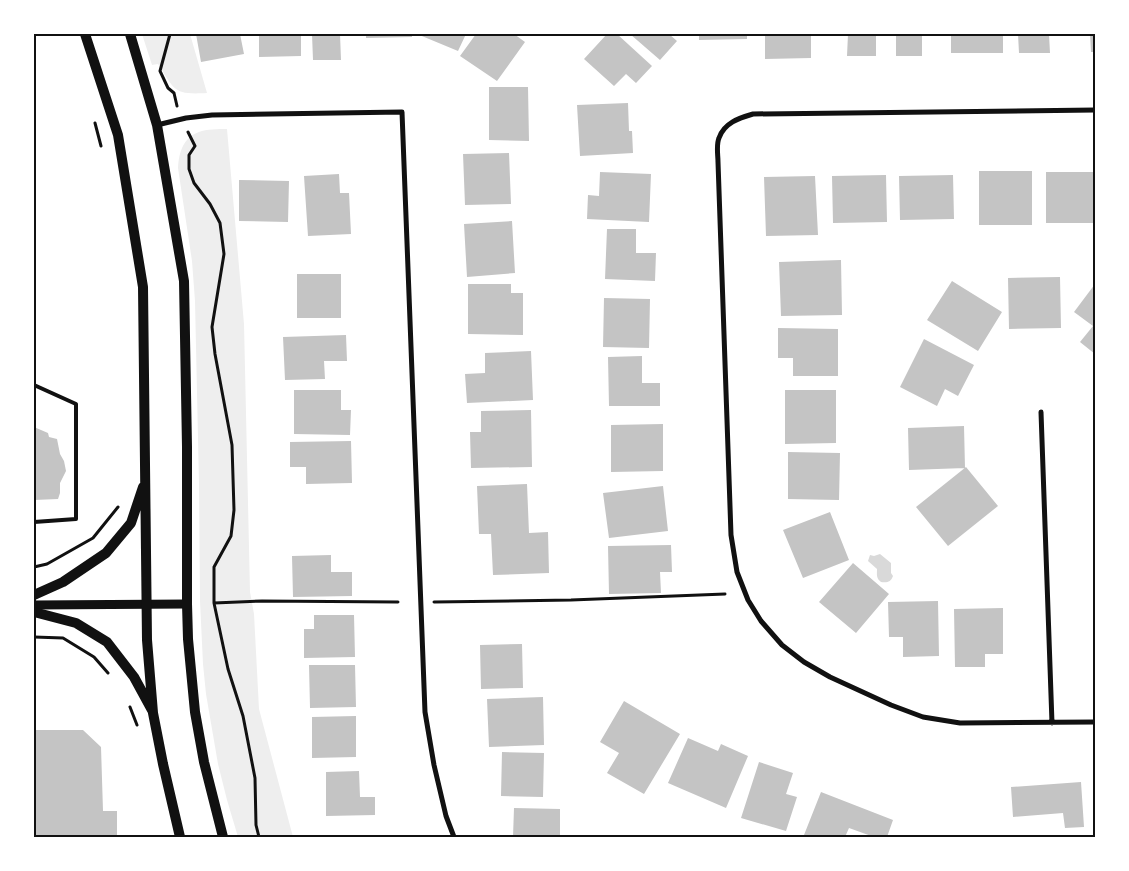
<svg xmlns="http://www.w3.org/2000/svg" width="1129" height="871" viewBox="0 0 1129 871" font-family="Karla,sans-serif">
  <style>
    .green { fill: #eee }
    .water { fill: #d9d9d9 }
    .building { fill: #c4c4c4 }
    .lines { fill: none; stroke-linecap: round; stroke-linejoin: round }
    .path { stroke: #111; stroke-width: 3 }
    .service { stroke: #111; stroke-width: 4 }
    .minor { stroke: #111; stroke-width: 5 }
    .tertiary { stroke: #111; stroke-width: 9 }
    .secondary { stroke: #111; stroke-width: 10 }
    .neatline { fill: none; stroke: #111; stroke-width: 2 }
  </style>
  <rect width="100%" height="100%" fill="#fff"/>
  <path class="green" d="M 142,34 L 190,34 L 207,93 C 173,95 175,90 158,64 L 152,65 Z
    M 227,129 L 244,324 L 250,592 L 254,614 L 259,709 L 293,837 L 238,837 L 227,800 L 218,764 L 206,694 L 203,664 L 200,601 L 199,484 L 195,301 L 192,261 L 178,168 C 179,152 183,138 199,132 C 206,129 219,129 227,129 Z"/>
  <path class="water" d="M 880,554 L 891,563 L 891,573 L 893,576 C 891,582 887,583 881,582 C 876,578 877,575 877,569 L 868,561 L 870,555 L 874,556 Z"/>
  <path class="building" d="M 196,34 L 240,34 L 244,54 L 201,62 Z
    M 259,34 L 301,34 L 301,56 L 259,57 Z
    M 312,34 L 340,34 L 341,60 L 313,60 Z
    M 366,34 L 412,34 L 412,37 L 366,38 Z
    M 417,34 L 466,34 L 458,51 Z
    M 476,34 L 514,34 L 525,42 L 497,81 L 460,56 Z
    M 607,34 L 617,34 L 652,66 L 636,83 L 626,74 L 614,86 L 584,59 Z
    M 630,34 L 669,34 L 677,41 L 660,60 Z
    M 699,34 L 747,34 L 747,39 L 699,40 Z
    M 765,34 L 811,34 L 811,58 L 765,59 Z
    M 848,34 L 876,34 L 876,56 L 847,56 Z
    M 896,34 L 922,34 L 922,56 L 896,56 Z
    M 951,34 L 1003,34 L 1003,53 L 951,53 Z
    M 1018,34 L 1049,34 L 1050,53 L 1019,53 Z
    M 1090,34 L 1095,34 L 1095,52 L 1091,52 Z
    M 489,87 L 528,87 L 529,141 L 489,140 Z
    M 628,103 L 629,131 L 632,131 L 633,153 L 580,156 L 577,105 Z
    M 509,153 L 511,204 L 465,205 L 463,154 Z
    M 979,171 L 1032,171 L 1032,225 L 979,225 Z
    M 600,172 L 651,174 L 649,222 L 587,219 L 588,195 L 599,196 Z
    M 1046,172 L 1093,172 L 1093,223 L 1046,223 Z
    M 339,174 L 340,193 L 349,193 L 351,234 L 308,236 L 304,176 Z
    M 886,175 L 887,222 L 833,223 L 832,176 Z
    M 953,175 L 954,219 L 900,220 L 899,176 Z
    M 815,176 L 818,235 L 766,236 L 764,177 Z
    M 239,180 L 289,181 L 288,222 L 239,221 Z
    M 512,221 L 515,273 L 467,277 L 464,224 Z
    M 607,229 L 636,229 L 636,253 L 656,253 L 655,281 L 605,279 Z
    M 841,260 L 842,315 L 781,316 L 779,262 Z
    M 297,274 L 341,274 L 341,318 L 297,318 Z
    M 1060,277 L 1061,328 L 1009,329 L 1008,278 Z
    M 952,281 L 1002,312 L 978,351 L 927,320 Z
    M 468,284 L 511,284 L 511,293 L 523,293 L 523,335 L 468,334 Z
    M 1095,284 L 1095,354 L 1080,342 L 1093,326 L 1074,312 Z
    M 604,298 L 650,299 L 649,348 L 603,347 Z
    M 778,328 L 838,329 L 838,376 L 793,376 L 793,358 L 778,358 Z
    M 346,335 L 347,361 L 324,361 L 325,379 L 285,380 L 283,337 Z
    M 924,339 L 974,365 L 958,396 L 945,389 L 937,406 L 900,387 Z
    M 531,351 L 533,400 L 467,403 L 465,374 L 485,373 L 485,353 Z
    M 642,356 L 642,383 L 660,383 L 660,406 L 609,406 L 608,357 Z
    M 294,390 L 341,390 L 341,410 L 351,410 L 350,435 L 294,434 Z
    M 785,390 L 836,390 L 836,443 L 785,444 Z
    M 531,410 L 532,467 L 471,468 L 470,432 L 481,432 L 481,411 Z
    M 663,424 L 663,471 L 611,472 L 611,425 Z
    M 964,426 L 965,468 L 909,470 L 908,428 Z
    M 34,427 L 48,433 L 49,437 L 57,439 L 60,454 L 64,461 L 66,471 L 60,483 L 60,493 L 58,499 L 34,500 Z
    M 351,441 L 352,483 L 306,484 L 306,467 L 290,467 L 290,442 Z
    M 788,452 L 840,453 L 839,500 L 788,499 Z
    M 966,467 L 998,506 L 948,546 L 916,507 Z
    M 527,484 L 529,533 L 548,532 L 549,573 L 493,575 L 491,534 L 479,534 L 477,486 Z
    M 663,486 L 668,531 L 609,538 L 603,493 Z
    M 830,512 L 849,560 L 803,578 L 783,530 Z
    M 671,545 L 672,572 L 660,572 L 661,593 L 609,594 L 608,546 Z
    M 331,555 L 331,572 L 352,572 L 352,596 L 293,597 L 292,556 Z
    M 853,563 L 889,594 L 856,633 L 819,602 Z
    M 938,601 L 939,656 L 903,657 L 903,637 L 889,637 L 888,602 Z
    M 1003,608 L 1003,654 L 985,654 L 985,667 L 955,667 L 954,609 Z
    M 314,615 L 354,615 L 355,657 L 304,658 L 304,629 L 314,629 Z
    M 522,644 L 523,688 L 481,689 L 480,645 Z
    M 309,665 L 355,665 L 356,707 L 310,708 Z
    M 543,697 L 544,745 L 489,747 L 487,699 Z
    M 624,701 L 680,734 L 644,794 L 607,773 L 619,753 L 600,742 Z
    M 356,716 L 356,757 L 312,758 L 312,717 Z
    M 34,730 L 83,730 L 101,747 L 103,811 L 117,811 L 117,837 L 34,837 Z
    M 688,738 L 718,751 L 721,744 L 748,756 L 726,808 L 668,783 Z
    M 502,752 L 544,753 L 543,797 L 501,796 Z
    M 759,762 L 793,773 L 786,794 L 797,797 L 786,831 L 741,818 Z
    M 359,771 L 360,797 L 375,797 L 375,815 L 326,816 L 326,772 Z
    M 1081,782 L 1084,827 L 1065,828 L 1063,813 L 1013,817 L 1011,787 Z
    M 821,792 L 893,820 L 887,837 L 874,837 L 849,828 L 845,837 L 809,837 L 804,835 Z
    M 514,808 L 560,809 L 560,837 L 513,837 Z"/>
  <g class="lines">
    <path class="path" d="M 170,34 L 160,71 L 168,88 L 174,93 L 177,106
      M 95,123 L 101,146
      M 188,132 L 195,146 L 189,155 L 189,169 L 194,183 L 210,204 L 220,223 L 224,254 L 212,327 L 215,354 L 232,445 L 234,510 L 231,536 L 214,567 L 214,603 L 228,669 L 243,716 L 255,778 L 256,825 L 259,837
      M 34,567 L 47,564 L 93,538 L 118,507
      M 434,602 L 571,600 L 725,594
      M 214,603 L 262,601 L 398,602
      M 34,637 L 63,638 L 94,657 L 108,673
      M 130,707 L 137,725"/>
    <path class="service" d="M 34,385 L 76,404 L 76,519 L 34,522"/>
    <path class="minor" d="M 1095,110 L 753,114 C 739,118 724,123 719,138 C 716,145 718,155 718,162 L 731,535 L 737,572 L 748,600 L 761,621 L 782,645 L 804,662 L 830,677 L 891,705 L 923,717 L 960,723 L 1095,722
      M 157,125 L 186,118 L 212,115 L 402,112 L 425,712 L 434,765 L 446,816 L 454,837
      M 1041,412 L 1052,723"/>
    <path class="tertiary" d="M 34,605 L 187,604"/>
    <path class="secondary" d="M 85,34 L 118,135 L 143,287 L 147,640 L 153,713 L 163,764 L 180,837
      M 130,34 L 157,125 L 184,281 L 187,447 L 187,604 L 188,639 L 195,712 L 204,762 L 223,837
      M 34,595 L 63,582 L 106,553 L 131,523 L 143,487
      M 34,612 L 76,623 L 107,642 L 134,677 L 152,710"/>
  </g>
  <rect width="1129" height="871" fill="none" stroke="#ffffff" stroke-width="70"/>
  <rect x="35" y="35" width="1059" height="801" class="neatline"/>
</svg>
